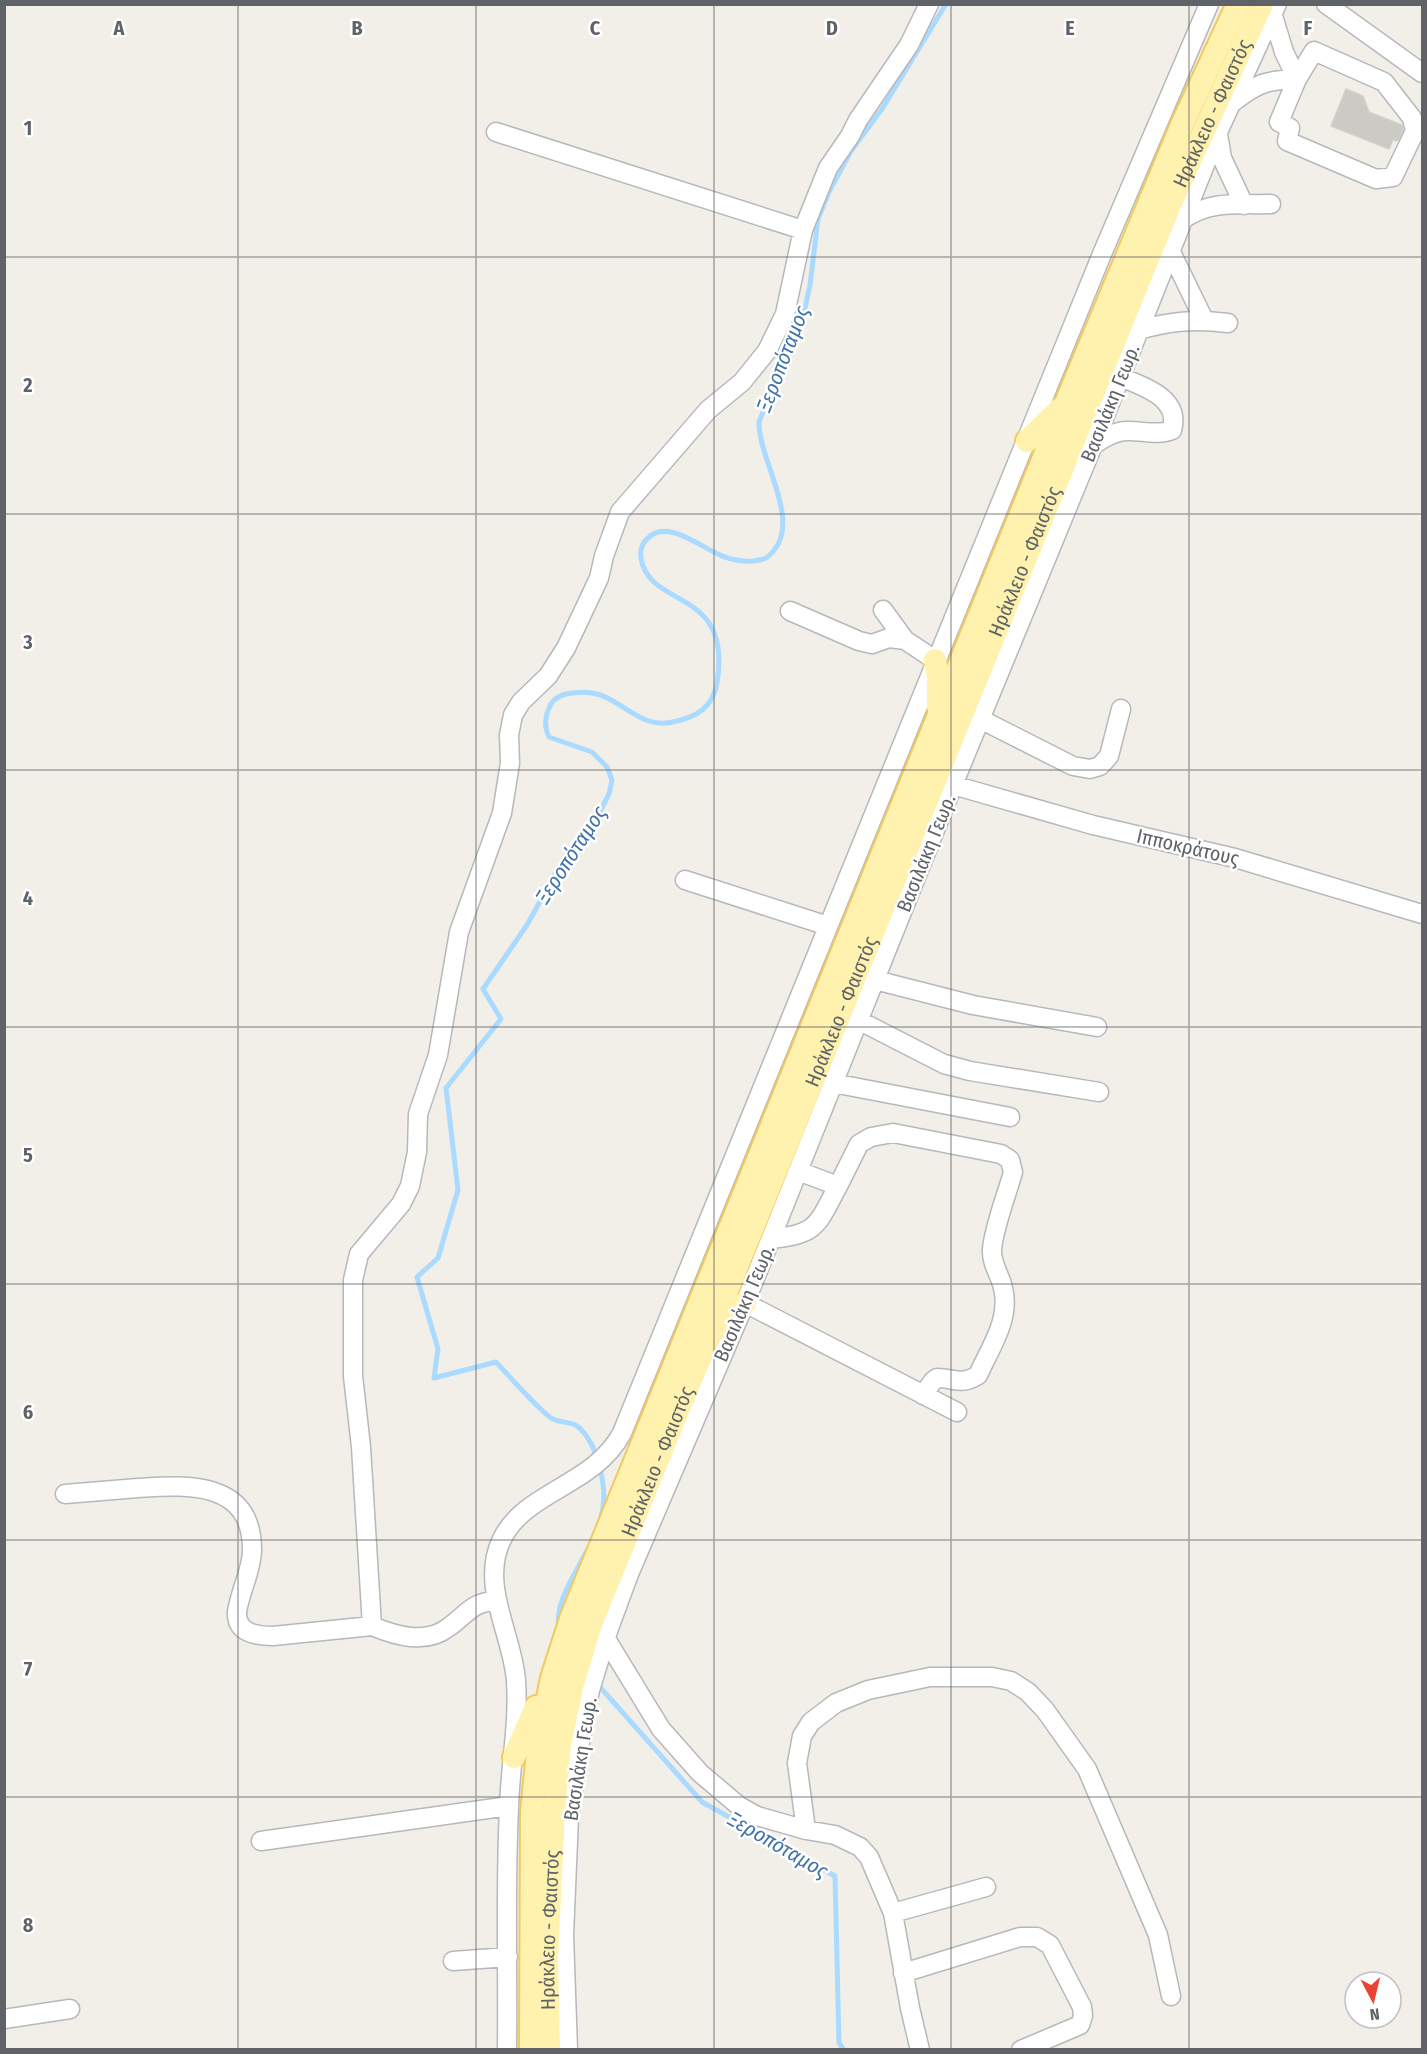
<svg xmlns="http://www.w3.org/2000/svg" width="1427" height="2054" viewBox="0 0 1427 2054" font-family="'Fira Sans Condensed',sans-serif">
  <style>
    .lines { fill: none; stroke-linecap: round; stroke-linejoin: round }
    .stream { stroke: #aadaff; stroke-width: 5 }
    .building { fill: #cccac5; stroke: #d6d1c6; stroke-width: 1.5 }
    .minor-casing { stroke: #b5b8bc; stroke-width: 21 }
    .major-casing { stroke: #f2c960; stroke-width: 26 }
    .minor { stroke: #fff; stroke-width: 18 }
    .major { stroke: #fff2af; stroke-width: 22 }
    .grid { fill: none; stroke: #5f6368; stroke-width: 1.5; stroke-opacity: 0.55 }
    .labels { text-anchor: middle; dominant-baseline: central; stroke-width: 5; stroke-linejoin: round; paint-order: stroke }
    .street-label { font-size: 20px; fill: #5f6368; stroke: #fff }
    .water-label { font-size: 21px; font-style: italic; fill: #4174aa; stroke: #fff }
    .grid-label { font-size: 20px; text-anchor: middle; font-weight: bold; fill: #5f6368; stroke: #fff; stroke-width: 5; stroke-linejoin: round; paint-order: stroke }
  </style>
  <rect width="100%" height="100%" fill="#f1efe8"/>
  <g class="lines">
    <path class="stream" d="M 601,1516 C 609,1492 598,1442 577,1426 C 570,1421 558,1423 551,1418 C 534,1405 512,1379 496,1362 L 434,1378 L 438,1349 L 417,1277 L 438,1258 L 458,1190 L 446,1088 L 501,1019 L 483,989 L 527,925 L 565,856 L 591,829 L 609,794 L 612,780 L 607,767 L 592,752 L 549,737 C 544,727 545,716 550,706 C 554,697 562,694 572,693 C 608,688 617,708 646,720 C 654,723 665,724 673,722 C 696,717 713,708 717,683 C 733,586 649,610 641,558 C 640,550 642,543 648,538 C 667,519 699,546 718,554 C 727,559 743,562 753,561 C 758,560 763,560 766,558 C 808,527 758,462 759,422 L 805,308 L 810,285 L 818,219 L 829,192 L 851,151 L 882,109 L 946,4
      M 559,1629 C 554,1603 575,1575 586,1552
      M 600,1687 L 702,1802 L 835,1876 L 839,2043 L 844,2050"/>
  </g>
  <path class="building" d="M 1346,89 L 1363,96 L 1369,112 L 1402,125 L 1403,130 L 1398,141 L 1393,140 L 1389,149 L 1331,126 Z"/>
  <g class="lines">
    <g class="minor-casing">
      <path id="minor" d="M 1326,4 L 1422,73
        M 1273,16 L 1284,52 L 1297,79 L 1279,122 L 1290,128 L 1287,141 L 1376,179 L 1393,177 L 1415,131 L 1412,118 L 1384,82 L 1314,51 L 1297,79
        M 1233,102 C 1258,83 1266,80 1297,79
        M 496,132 L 803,230
        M 1218,134 L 1222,158 L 1244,205
        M 1182,220 C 1210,200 1238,205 1271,204
        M 1170,250 L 1204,320
        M 1139,330 C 1171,321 1194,319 1228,323
        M 1093,445 C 1101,440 1110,434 1119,432 C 1136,428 1155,437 1172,430 C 1181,398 1143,386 1120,377
        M 883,610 L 905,640
        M 790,611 L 859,641 L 872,644 L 889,638 L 905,640 L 935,660
        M 980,719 L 1073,766 L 1090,769 L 1100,766 L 1109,756 L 1121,709
        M 953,785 L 1093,825 L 1235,858 L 1422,914
        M 685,880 L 828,926
        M 875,980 L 973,1005 L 1097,1027
        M 858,1020 L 944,1064 L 970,1071 L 1099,1092
        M 833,1083 L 1010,1117
        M 798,1171 L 838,1186 L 859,1144 L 871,1137 L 893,1133 L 1001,1154 L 1010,1160 L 1013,1172 C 1007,1194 994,1227 992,1249 C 991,1264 1000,1274 1003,1288 C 1011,1319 990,1348 978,1375 C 960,1386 955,1378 937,1378 L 933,1381 L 923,1395
        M 771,1239 C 818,1234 817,1225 838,1186
        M 745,1303 L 957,1412
        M 65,1494 C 89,1492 114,1490 138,1488 C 187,1485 252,1480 252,1550 C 252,1570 240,1591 237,1612 C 236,1633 256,1636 273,1636 L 372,1626
        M 497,1601 C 473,1601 467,1614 449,1627 C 426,1645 396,1636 372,1626 L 361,1447 L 353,1376 L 353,1280 L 359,1254 L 401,1204 L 410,1186 L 417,1152 L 418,1114 L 438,1055 L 459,932 L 502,813 L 510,763 L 509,735 L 513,715 L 521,702 L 548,676 L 566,648 L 599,578 L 604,556 L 620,512 L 708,410 L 742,382 L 767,351 L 785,314 L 803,230 L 828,168 L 850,136 L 858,120 L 909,45 L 929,4
        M 606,1639 L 661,1729 L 700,1773 L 739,1806 L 757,1816 L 806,1830 L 835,1835 L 860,1847 L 869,1857 L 893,1913 L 986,1887
        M 806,1830 L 797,1763 L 802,1736 L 811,1722 L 836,1703 L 868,1690 L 930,1677 L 992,1677 L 1011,1681 L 1028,1692 L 1045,1710 L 1087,1769 L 1158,1935 L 1171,1996
        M 261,1841 L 509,1806
        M 893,1913 L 910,2008 L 920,2050
        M 453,1961 L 508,1957
        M 903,1973 L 1020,1937 L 1037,1937 L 1050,1945 L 1082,2007 L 1083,2016 L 1080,2025 L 1021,2050
        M 4,2019 L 70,2009
        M 507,2050 C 508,1969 505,1888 509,1808 C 510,1766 519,1724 516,1681 C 513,1635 479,1585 502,1539 C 525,1491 594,1486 622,1433 L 1102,254 L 1209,4
        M 568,2050 L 564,1935 L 569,1817 L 579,1748 L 590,1690 L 609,1628 L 629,1574 L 745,1303 L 953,785 L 1098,433 L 1218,132 L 1277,4"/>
    </g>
    <g class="major-casing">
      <g id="major">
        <path d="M 1027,441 L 1060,409"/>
        <path d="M 935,660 L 938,677 L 938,706"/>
        <path d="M 717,1329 L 724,1320 L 745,1303"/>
        <path d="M 514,1757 L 536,1707"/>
        <path d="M 531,2050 L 532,1811 L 539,1743 L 552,1678 L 571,1619 L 1067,401 L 1182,125 L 1238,4"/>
        <path id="s1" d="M 549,2050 L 547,1959 L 554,1812 L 560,1745 L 573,1683 L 591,1624 L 1170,205 L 1262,4"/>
      </g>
    </g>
    <use href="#minor" class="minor"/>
    <use href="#major" class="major"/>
  </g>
  <path class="grid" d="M 238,4 L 238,2050M 476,4 L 476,2050M 714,4 L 714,2050M 951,4 L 951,2050M 1189,4 L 1189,2050M 4,257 L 1422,257M 4,514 L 1422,514M 4,770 L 1422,770M 4,1027 L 1422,1027M 4,1284 L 1422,1284M 4,1540 L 1422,1540M 4,1797 L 1422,1797"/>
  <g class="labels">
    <g class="street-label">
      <text stroke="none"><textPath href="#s1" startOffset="2064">Ηράκλειο - Φαιστός</textPath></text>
      <text transform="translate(1110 403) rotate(-68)">Βασιλάκη Γεωρ.</text>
      <text stroke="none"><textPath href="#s1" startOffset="1578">Ηράκλειο - Φαιστός</textPath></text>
      <text transform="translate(1188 847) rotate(13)">Ιπποκράτους</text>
      <text transform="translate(926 853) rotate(-68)">Βασιλάκη Γεωρ.</text>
      <text stroke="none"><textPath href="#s1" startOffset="1092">Ηράκλειο - Φαιστός</textPath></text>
      <text transform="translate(744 1303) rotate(-67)">Βασιλάκη Γεωρ.</text>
      <text stroke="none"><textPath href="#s1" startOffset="606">Ηράκλειο - Φαιστός</textPath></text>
      <text transform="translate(580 1759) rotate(-81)">Βασιλάκη Γεωρ.</text>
      <text stroke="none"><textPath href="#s1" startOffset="120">Ηράκλειο - Φαιστός</textPath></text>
    </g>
    <g class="water-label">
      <text transform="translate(783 359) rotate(-69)">Ξεροπόταμος</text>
      <text transform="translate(571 855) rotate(-57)">Ξεροπόταμος</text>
      <text transform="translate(778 1845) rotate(30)">Ξεροπόταμος</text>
    </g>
  </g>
  <g class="grid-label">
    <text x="119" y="35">A</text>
    <text x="357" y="35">B</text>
    <text x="595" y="35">C</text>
    <text x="832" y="35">D</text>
    <text x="1070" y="35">E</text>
    <text x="1308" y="35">F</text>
    <text x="28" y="135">1</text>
    <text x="28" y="392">2</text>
    <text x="28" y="649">3</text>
    <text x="28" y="905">4</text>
    <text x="28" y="1162">5</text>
    <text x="28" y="1419">6</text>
    <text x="28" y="1676">7</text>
    <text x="28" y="1932">8</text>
  </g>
  <rect width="1427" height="2054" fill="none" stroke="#5f6368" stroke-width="12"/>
  <g transform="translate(1373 2000) rotate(173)"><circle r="28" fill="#ffffff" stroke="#bfc1c3" stroke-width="1.5"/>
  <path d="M0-4.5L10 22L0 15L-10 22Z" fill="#ea4335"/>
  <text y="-9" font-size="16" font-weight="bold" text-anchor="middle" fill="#5f6368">N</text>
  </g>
</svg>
